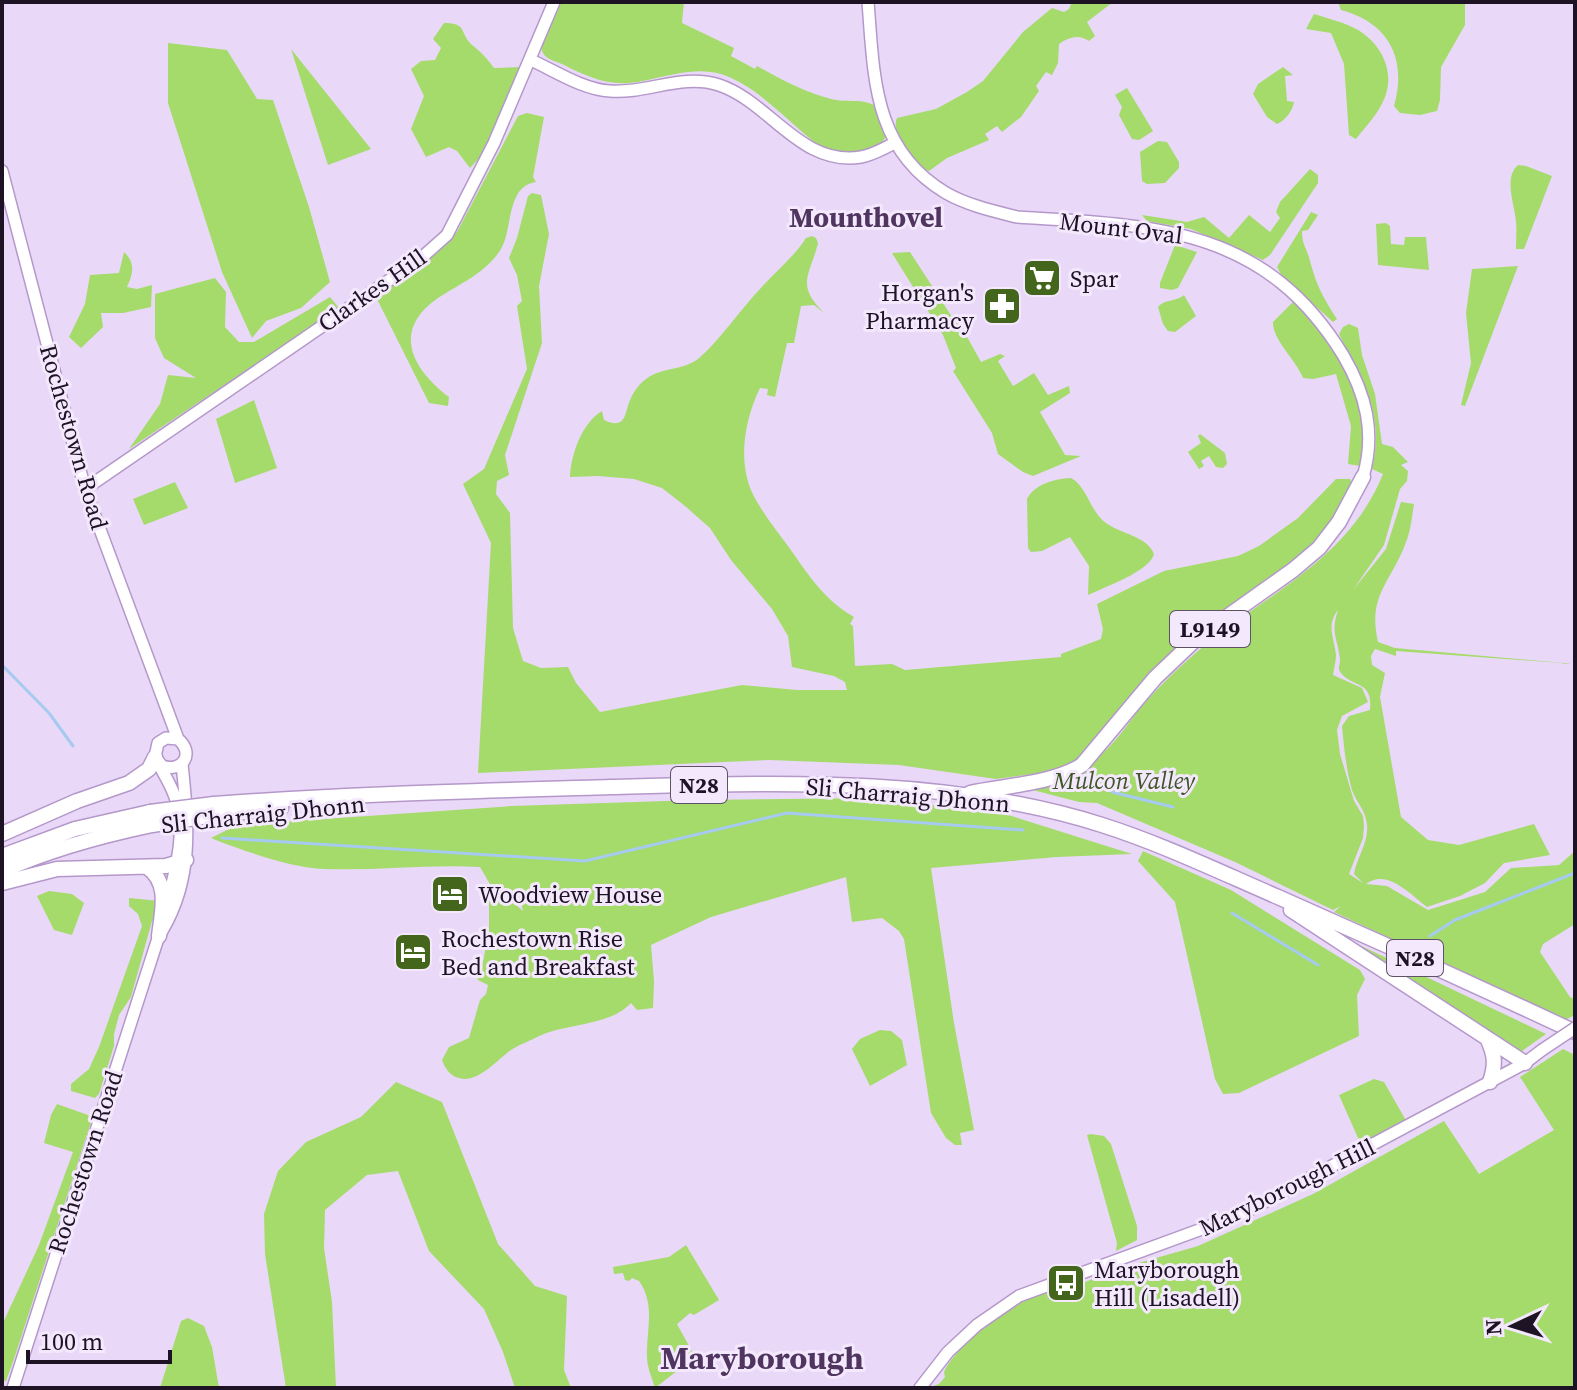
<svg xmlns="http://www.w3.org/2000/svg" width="1577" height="1390" viewBox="0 0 1577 1390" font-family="'Source Serif 4',serif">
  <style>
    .green { fill: #a4db6b; fill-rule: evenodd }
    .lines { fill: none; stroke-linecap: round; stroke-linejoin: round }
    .stream { stroke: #a6caf0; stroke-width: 3 }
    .secondary-casing { stroke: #b598ca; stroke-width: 14 }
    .highway-casing { stroke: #b598ca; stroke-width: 17 }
    .secondary { stroke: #fff; stroke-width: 11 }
    .highway { stroke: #fff; stroke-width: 14 }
    .secondary-bridge-casing { stroke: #b598ca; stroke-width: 14; stroke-linecap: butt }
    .highway-bridge-casing { stroke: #b598ca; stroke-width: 17; stroke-linecap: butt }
    .secondary-bridge { stroke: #fff; stroke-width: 11 }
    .highway-bridge { stroke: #fff; stroke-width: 14 }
    .labels { text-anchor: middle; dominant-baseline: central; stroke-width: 6; stroke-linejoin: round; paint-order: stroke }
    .shield { fill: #f4e8fd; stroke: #5e5266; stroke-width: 2 }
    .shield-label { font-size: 22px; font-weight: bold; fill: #1e1225 }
    .street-label { font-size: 24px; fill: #1e1225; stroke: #f4e8fd }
    .poi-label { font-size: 24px; fill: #1e1225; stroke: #f4e8fd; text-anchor: start }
    .park-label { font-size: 24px; font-style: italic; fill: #3e5525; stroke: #f4e8fd }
    .quarter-label { font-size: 28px; font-weight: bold; fill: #4f3560; stroke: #f4e8fd }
    .district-label { font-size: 32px; font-weight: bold; fill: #4f3560; stroke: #f4e8fd }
  </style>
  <rect width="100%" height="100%" fill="#ead8f8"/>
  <path class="green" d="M 560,2 L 684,2 L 682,23 L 734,48 L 731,56 L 755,69 L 757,66 C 781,79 804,92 831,99 C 845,103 861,98 874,105 L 886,137 C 874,156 840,153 821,147 C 789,124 759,86 721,74 C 690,65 659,80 629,83 C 605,85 584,75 564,65 C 554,60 543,60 541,47 Z
    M 1072,2 L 1113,2 L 1087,22 L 1095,36 L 1089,41 C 1079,34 1069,37 1059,44 L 1058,63 L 1052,75 L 1046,72 L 1036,86 L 1039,91 L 1021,117 L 1002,132 L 997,126 L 985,134 L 989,140 L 947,158 L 929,171 L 924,169 C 913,157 890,135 897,118 L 936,109 L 967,92 L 983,81 L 1023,32 L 1052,8 L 1064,12 L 1069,9 Z
    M 1465,2 L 1465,25 L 1441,67 L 1440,100 L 1437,111 L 1420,115 L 1400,113 L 1394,106 C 1407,60 1390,23 1341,10 L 1338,2 Z
    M 1314,14 C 1326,18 1339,21 1350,26 C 1378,38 1396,68 1385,97 C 1379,113 1366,126 1356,139 L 1349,135 L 1344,64 L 1331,33 L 1306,29 Z
    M 444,23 C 468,23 459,33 472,45 C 481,52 487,58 494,68 L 520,67 L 484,153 L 470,168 L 457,151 L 449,147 L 426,157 L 411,129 L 424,96 L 411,69 L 421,61 L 435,60 L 441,48 L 433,39 Z
    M 168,43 L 227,50 L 257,99 L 273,100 L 309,207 L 330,282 L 301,308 L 266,321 L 252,338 L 222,272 L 168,103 Z
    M 291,49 L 371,149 L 328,165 Z
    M 1283,67 L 1293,75 L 1285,76 L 1287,101 L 1294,102 C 1293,110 1285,121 1277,124 L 1267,117 L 1253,94 L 1258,84 Z
    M 1127,88 L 1153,131 L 1139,140 L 1132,139 L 1119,115 L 1122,107 L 1115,95 Z
    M 527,113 L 544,117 L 533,177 L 536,182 C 506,186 513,229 501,249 C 486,273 461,283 438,298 C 391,330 412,369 449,397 L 448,406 L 429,403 L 375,295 L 430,257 L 457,232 L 518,116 Z
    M 1158,141 L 1167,142 L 1179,162 L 1179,168 L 1165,183 L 1147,184 L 1142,181 L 1140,152 Z
    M 1518,165 L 1526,166 L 1552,176 L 1524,249 L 1516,249 C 1516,240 1517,231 1516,222 C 1515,205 1503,178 1518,165 Z
    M 1310,169 L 1318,175 L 1318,183 L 1270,255 L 1263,260 L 1191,229 L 1147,221 L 1142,215 L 1187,222 L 1204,217 L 1229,238 L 1249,215 L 1270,232 L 1280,218 L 1276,212 L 1280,202 Z
    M 532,193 L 541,195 L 549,234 L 539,286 L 542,343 L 505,455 L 509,475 L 497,481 L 496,494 L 510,513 L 513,628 L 523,661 L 541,668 L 568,667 L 576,683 L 600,712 L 742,685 L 797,690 L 847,690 L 845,682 L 834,676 L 792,667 L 788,636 L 772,609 L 731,560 L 710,528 L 685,506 L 662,488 L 634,479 L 598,476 L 570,477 C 571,454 582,423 602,411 L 604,420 C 628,431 624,411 631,398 C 634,391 640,383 646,379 C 661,367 682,371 698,359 C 721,339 739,311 760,289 C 775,272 794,257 806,238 L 812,236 L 816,238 L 818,243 C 810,276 795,284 824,313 L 814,305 L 801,306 L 794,343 L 787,343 L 775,397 L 767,395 L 768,389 L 760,388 C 744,421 736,466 756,500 C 765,516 777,531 788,546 C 808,574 823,599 854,617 L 850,624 L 853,626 L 855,666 L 892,664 L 905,670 L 1061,657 L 1061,654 L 1101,639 L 1103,629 L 1097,604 L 1164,571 L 1238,556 L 1259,546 L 1298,518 L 1336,479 L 1350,479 L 1352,483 L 1335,517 L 1319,537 L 1280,572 L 1194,631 L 1148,675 L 1081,761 L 1064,770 L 996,779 L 899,765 L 769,760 L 478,773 L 491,543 L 463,484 L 484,469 L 527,369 L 517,306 L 522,301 L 517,275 L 509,258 L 517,238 L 528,196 Z
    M 1311,212 L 1318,215 L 1308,230 L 1302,231 C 1302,246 1307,248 1310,261 C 1317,287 1323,297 1337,319 L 1333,322 L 1282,276 L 1277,267 Z
    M 1386,223 L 1390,226 L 1391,244 L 1404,245 L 1405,237 L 1426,237 L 1429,270 L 1378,265 L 1376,224 Z
    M 1175,245 L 1197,252 L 1178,288 L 1172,290 L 1160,288 L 1160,283 Z
    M 124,252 C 136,263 133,274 127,287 L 137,289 L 152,285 L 151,307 L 123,313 L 101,313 L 103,327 L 81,348 L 69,337 L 85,304 L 90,275 L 119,273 Z
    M 910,252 L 954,320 L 961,326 L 981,362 L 1000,354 L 1005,356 L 998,361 L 1013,386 L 1034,373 L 1048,395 L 1069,386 L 1070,393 L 1040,412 L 1065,455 L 1081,456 L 1033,476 L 1023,472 L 998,454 L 992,433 L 953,371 L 956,368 L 943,335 L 892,253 Z
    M 1518,266 L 1465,406 L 1461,405 L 1471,363 L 1466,313 L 1472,269 Z
    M 215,278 L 226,292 L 225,327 L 239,342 L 254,342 L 330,297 L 339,308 L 129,449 L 160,404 L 168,375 L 196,378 L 164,358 L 155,338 L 155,294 Z
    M 1184,295 L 1196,316 L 1175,332 L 1168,331 L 1163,324 L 1158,307 C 1164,299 1176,302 1184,295 Z
    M 1293,302 C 1306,308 1317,326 1326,338 C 1352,378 1371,417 1360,466 L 1348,464 L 1351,426 L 1336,374 L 1313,379 L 1303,378 C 1296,360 1272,339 1273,322 Z
    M 1349,324 L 1358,328 L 1362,355 L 1375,394 L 1382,444 L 1393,447 L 1408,462 L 1401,465 L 1408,471 L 1407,481 L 1400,489 L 1384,545 L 1353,590 L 1386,549 L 1401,502 L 1414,504 C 1412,516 1411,530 1406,542 C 1392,582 1367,594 1378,642 L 1395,648 L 1575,664 L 1396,651 L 1396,656 L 1375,649 L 1371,656 L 1372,665 L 1385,673 L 1380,697 L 1401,817 L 1428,840 L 1459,845 L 1534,824 L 1550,855 L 1504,863 L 1485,883 L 1460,896 L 1427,907 C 1410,894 1387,868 1366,884 L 1387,886 L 1428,910 L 1485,892 L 1511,868 L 1559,865 L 1575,851 L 1575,924 L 1543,944 L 1540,952 L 1570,997 L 1575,999 L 1575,1015 L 1565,1020 L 1334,912 L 1341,906 L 1333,910 L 1235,862 L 1097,803 L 1079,802 L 1025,788 C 1047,779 1073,772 1093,760 C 1113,748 1128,723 1143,705 C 1157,689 1174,672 1190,658 C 1258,597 1347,564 1383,474 L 1372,469 C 1385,412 1363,383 1339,334 L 1343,327 ZM 1338,610 C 1330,635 1338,637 1340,660 C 1340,666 1337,668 1341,673 C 1353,688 1373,680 1370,710 L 1349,716 L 1342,726 C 1344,747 1346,769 1352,790 C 1356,802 1366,810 1367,825 C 1369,842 1357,857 1354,874 L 1363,883 L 1349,874 L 1363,838 L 1364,826 L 1363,816 L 1354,801 L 1340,754 L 1337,730 L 1342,716 L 1368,702 L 1362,688 L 1333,675 C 1334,668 1336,661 1336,655 C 1334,637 1326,625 1338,610 Z
    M 254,400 L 277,468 L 235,483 L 216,419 Z
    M 1200,434 L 1225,453 L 1227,464 L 1223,468 L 1216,467 L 1209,456 L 1201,461 L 1204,466 L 1199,469 L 1188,452 L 1201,443 L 1198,436 Z
    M 1071,478 C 1087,486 1090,512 1106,523 C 1121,534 1147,536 1154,554 C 1150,571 1105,587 1088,595 L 1089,566 L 1070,537 L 1042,551 L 1031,552 L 1028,548 L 1027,499 C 1035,484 1054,479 1071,478 Z
    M 175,482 L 188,508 L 144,525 L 133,499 Z
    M 876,798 L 1005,814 L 1132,854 L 1057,857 L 931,868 L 954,1023 L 974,1130 L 960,1133 L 962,1145 L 955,1145 L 946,1138 L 931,1113 L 904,939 L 899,931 L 882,918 L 852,922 L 846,877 L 711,917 L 651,945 L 654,981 L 653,1008 L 637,1010 L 631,1003 C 610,1026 567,1023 539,1036 C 530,1041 520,1044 511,1050 C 498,1059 482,1079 464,1079 C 452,1078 446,1071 442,1060 L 449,1047 L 469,1038 L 480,1000 L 486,994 L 488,985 L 478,980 L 476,968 L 483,962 L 489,930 L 489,889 L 510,900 L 523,911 L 521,903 L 491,886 L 480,867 C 428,864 376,871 324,869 C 292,868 241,850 211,838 L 237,825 L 512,806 L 697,800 Z
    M 1143,851 L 1231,890 L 1360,970 L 1365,979 L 1357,995 L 1359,1036 L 1239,1093 L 1223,1094 L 1215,1079 L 1175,902 L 1138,861 Z
    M 49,891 L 72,894 L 84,903 L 72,935 L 54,930 L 37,896 Z
    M 129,898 L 160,901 L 159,913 L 152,921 L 131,997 L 119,1015 L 114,1034 L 114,1046 L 99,1094 L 95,1098 L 71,1091 L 71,1084 L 89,1069 L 99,1047 L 142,926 L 138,914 L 129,906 Z
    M 1353,942 L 1546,1034 L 1515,1056 L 1350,945 Z
    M 880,1030 L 891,1031 L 902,1040 L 907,1065 L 870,1086 L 852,1049 L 860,1039 Z
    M 1563,1049 L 1575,1055 L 1575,1388 L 928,1388 L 939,1384 L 945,1377 L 944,1372 C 959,1340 1025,1290 1060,1291 L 1046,1299 L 1111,1271 L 1198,1246 L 1313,1194 L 1444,1121 L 1479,1174 L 1554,1130 L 1520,1077 Z
    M 1374,1079 L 1384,1082 L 1408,1124 L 1362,1147 L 1339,1095 Z
    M 396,1082 L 442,1102 L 498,1244 L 535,1286 L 567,1296 L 564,1370 L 571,1388 L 515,1388 L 503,1352 L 484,1309 L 429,1251 L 398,1171 L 367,1175 L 325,1210 L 324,1248 L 332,1302 L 336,1388 L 286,1388 L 265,1254 L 264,1214 L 278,1171 L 306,1142 L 361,1117 Z
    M 57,1104 L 88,1115 L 92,1119 L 14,1359 L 6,1381 L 2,1381 L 2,1325 L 39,1245 L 73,1152 L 44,1143 L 51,1115 Z
    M 1091,1134 L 1104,1136 L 1111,1144 L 1137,1226 L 1137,1240 L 1116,1251 L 1117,1243 L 1087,1135 Z
    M 686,1245 L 719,1300 L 694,1315 L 690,1313 L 677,1324 L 699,1364 L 677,1371 L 655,1388 C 652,1378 647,1367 647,1357 C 646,1330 656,1305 639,1281 L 632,1278 L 629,1281 L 625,1280 L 623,1273 L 614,1274 L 613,1267 L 669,1257 Z
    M 188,1318 L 204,1326 L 212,1347 L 219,1388 L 160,1388 L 181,1321 Z"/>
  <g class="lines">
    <path class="stream" d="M 2,665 L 49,713 L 73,746
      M 1112,792 L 1173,807
      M 222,838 L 585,861 L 787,813 L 1023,830
      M 1232,913 L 1318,965
      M 1430,936 L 1455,920 L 1575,873"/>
    <g class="secondary-casing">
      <path id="secondary" d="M 868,2 C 874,77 873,150 946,193 C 967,205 993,211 1017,217 C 1152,225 1264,226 1343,355 C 1366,394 1376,433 1363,477
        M 531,60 C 555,71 584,90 610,91 C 647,94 682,73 719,85 C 770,102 801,167 861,157 C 873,155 884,148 895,143
        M 2,171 L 85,489 L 178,739 C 195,753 183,773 162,766 L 155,757 L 158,743 L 166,738 L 178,739
        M 85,489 L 420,259 L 447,235 L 494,143 L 554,2
        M 158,763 C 164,774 171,785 175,797 C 188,831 174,875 166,908
        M 162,931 C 194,877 188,823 182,764
        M 13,1388 L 161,929
        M 920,1388 L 948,1352 L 977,1325 L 1019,1296 L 1240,1215 L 1525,1063 L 1542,1050"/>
    </g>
    <g class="highway-casing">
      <path id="highway" d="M 970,793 C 1004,786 1055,783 1082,765 L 1155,678 L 1196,639 L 1293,570 L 1319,548 L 1339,522 L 1363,477
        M 214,804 C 345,794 478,791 610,787 C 773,783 944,775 1102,825 C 1162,844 1220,872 1278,897 C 1378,941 1477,986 1575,1032
        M 214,815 L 281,808
        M 2,834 L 77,801 L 129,783 L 149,769 L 155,757
        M 2,856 L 75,829 L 150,812
        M 147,867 C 170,883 162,910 159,936
        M 2,871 C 51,849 100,836 152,825
        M 2,883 L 57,869 L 166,866 L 186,860
        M 1291,910 L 1525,1063
        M 1487,1038 C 1495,1055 1496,1064 1490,1082"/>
    </g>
    <use href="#secondary" class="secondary"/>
    <use href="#highway" class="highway"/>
    <g class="secondary-bridge-casing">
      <path id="secondary-bridge" d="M 1542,1050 L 1575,1028"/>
    </g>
    <g class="highway-bridge-casing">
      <path id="highway-bridge" d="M 150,812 L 214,804
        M 152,825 L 214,815"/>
    </g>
    <use href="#secondary-bridge" class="secondary-bridge"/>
    <use href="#highway-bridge" class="highway-bridge"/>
  </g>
  <defs>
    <g id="supermarket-square" transform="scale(2)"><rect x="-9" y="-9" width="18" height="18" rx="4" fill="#44661c" stroke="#f4e8fd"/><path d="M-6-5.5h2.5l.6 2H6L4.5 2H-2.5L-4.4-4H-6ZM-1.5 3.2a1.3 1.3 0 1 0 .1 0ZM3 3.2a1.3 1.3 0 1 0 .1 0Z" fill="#fff"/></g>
    <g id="pharmacy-square" transform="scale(2)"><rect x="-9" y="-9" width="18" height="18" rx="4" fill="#44661c" stroke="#f4e8fd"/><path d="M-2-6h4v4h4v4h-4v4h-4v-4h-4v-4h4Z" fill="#fff"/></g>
    <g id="hotel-square" transform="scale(2)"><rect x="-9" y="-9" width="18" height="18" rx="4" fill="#44661c" stroke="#f4e8fd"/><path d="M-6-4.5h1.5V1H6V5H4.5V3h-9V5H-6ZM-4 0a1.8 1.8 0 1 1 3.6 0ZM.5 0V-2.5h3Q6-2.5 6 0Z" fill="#fff"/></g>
    <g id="bus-square" transform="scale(2)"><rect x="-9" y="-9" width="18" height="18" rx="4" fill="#44661c" stroke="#f4e8fd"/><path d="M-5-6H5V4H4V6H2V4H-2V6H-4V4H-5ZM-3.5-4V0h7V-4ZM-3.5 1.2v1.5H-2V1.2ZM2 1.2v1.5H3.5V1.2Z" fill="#fff"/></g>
  </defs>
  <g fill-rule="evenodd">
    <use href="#supermarket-square" x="1042" y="278"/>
    <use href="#pharmacy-square" x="1002" y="306"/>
    <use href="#hotel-square" x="450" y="894"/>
    <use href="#hotel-square" x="413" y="952"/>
    <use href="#bus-square" x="1066" y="1283"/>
  </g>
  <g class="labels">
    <g class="shield">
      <rect x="1170" y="611" width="80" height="36" rx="6"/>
      <rect x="671" y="767" width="56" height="36" rx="6"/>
      <rect x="1387" y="940" width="56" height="36" rx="6"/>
    </g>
    <g class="shield-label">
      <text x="1210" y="629">L9149</text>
      <text x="699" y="785">N28</text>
      <text x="1415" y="958">N28</text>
    </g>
    <g class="street-label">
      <text transform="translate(1121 228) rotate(7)">Mount Oval</text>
      <text transform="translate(372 290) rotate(-35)">Clarkes Hill</text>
      <text transform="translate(74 437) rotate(74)">Rochestown Road</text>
      <text transform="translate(908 795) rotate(5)">Sli Charraig Dhonn</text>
      <text transform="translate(263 814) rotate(-6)">Sli Charraig Dhonn</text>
      <text transform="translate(85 1162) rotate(-72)">Rochestown Road</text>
      <text transform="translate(1287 1187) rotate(-26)">Maryborough Hill</text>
    </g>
    <g class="poi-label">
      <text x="1070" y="278">Spar</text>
      <text x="974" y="292" text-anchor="end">Horgan's<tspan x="974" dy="28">Pharmacy</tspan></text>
      <text x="478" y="894">Woodview House</text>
      <text x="441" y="938">Rochestown Rise<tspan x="441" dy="28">Bed and Breakfast</tspan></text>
      <text x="1094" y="1269">Maryborough<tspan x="1094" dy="28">Hill (Lisadell)</tspan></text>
    </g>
    <g class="park-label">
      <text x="1124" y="780">Mulcon Valley</text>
    </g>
    <g class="quarter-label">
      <text x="866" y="217">Mounthovel</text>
    </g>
    <g class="district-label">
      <text x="762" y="1358">Maryborough</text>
    </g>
  </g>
  <rect width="1577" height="1390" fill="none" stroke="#1e1225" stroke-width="8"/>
  <g transform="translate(1513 1326) rotate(266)" stroke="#f4e8fd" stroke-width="6" paint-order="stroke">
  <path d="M0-6L14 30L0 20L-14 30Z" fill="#1e1225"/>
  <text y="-12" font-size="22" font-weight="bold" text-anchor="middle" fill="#1e1225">N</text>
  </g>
  <path d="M28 1350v12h142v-12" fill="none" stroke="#1e1225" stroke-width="4"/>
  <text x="40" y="1350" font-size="24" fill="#1e1225" stroke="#f4e8fd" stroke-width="6" paint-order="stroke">100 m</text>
</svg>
